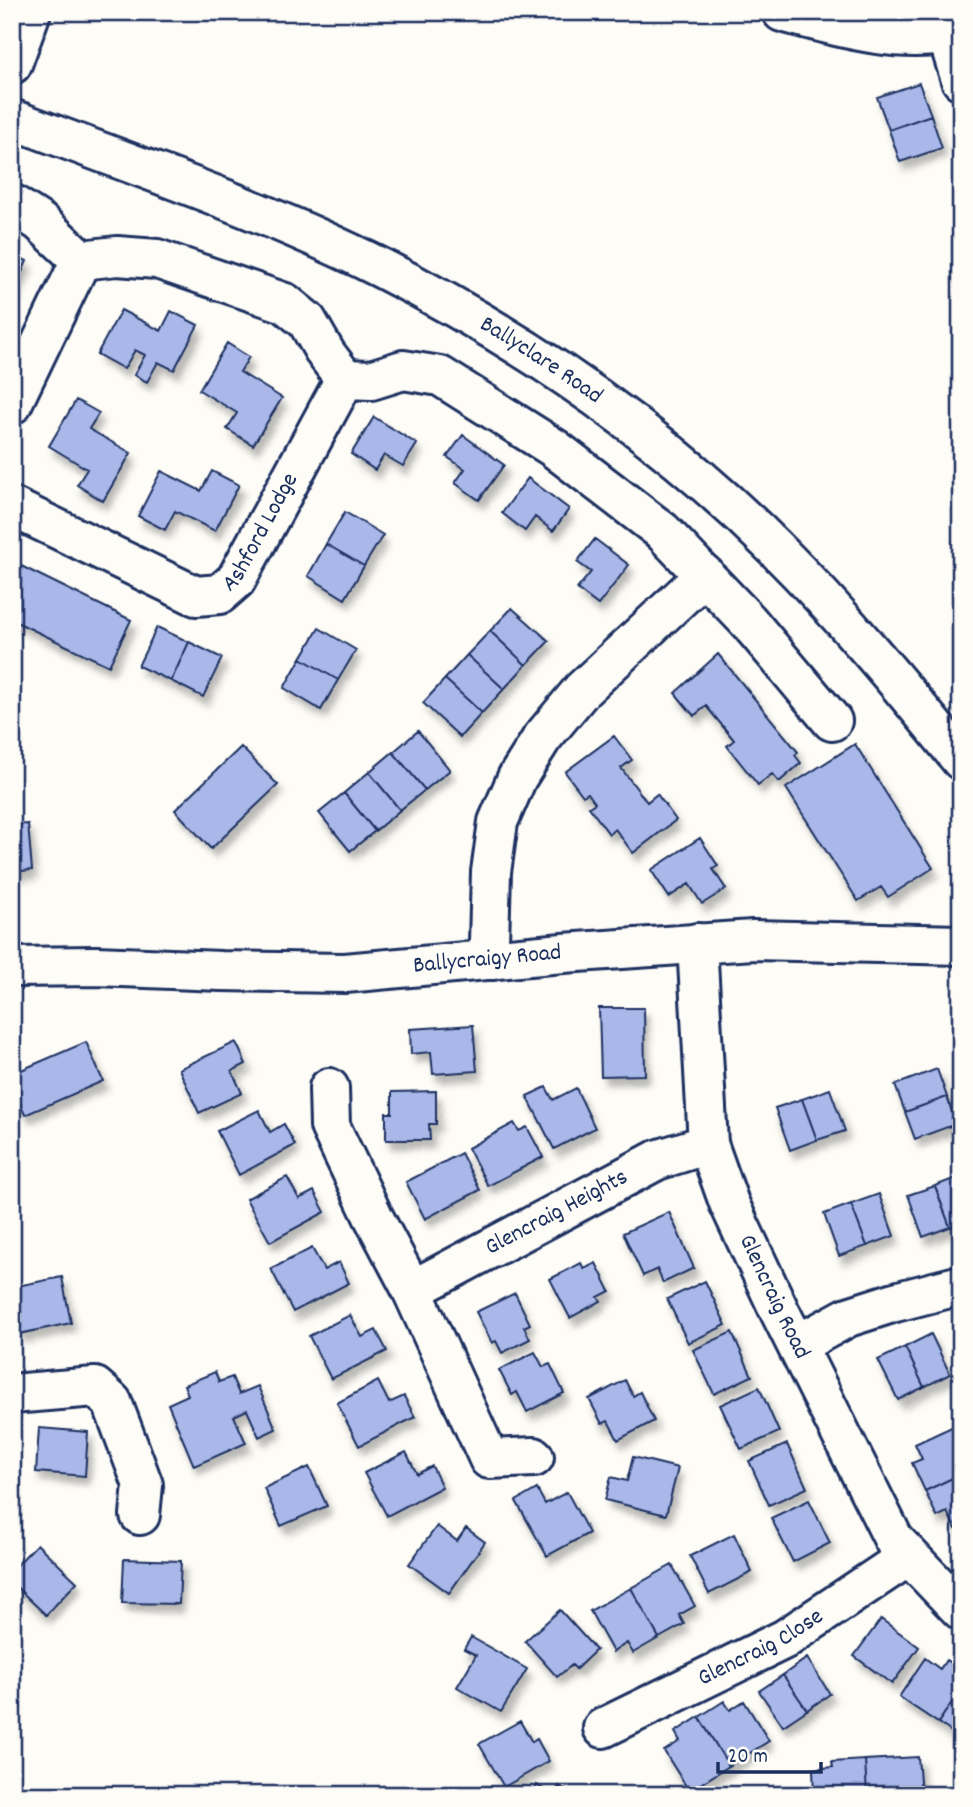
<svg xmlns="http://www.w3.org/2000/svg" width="973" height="1807" viewBox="0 0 973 1807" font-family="Dekko,sans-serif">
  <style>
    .building { fill: #a9b8e8; stroke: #1b2f5e; stroke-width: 2; filter: url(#shadow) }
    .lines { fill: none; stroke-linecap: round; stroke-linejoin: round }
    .minor-casing { stroke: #1b2f5e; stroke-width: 44 }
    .secondary-casing { stroke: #1b2f5e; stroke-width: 44 }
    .minor { stroke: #fdfcf7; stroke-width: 38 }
    .secondary { stroke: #fdfcf7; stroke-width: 38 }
    .labels { text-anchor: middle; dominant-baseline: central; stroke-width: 7; stroke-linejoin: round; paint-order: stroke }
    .street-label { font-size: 24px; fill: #1b2f5e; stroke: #fdfcf7 }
  </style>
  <defs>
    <filter id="shadow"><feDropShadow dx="4.5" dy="8" stdDeviation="3.5" flood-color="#0004"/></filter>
  </defs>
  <rect width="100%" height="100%" fill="#fdfcf7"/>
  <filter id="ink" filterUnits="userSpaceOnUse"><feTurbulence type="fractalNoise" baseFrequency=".0143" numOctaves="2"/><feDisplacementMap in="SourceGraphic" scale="14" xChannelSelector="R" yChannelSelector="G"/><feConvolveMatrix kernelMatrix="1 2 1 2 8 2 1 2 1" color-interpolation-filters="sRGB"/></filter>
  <g filter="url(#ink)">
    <path class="building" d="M 919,83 L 931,115 L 889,130 L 877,97 Z
      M 931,115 L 942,148 L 900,162 L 889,130 Z
      M 12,254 L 27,261 L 12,295 Z
      M 121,310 L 161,331 L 171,311 L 198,325 L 174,370 L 158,362 L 147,382 L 134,375 L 145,355 L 135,350 L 124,369 L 97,354 Z
      M 227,343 L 249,357 L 240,372 L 282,398 L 253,445 L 227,429 L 237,413 L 199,390 Z
      M 76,400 L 99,413 L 89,429 L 131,453 L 103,501 L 77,485 L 87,469 L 49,446 Z
      M 374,417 L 417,444 L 403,466 L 384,455 L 375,470 L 351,454 Z
      M 463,435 L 504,465 L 479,500 L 455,483 L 465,469 L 447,457 Z
      M 161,471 L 201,491 L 212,471 L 239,485 L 215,531 L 175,511 L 165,530 L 138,516 Z
      M 528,478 L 569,509 L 553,531 L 535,517 L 525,531 L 502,513 Z
      M 345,512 L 383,535 L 364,566 L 326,544 Z
      M 595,539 L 629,565 L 598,605 L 577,589 L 591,572 L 577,562 Z
      M 326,544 L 364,566 L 345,599 L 308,576 Z
      M 17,564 L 131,620 L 109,666 L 12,620 L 12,574 Z
      M 512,608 L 549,641 L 526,665 L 490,631 Z
      M 157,627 L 189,642 L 171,681 L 138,666 Z
      M 319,628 L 356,650 L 338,680 L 301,658 Z
      M 490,631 L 526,665 L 504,689 L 467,655 Z
      M 189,642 L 222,658 L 203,697 L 171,681 Z
      M 718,654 L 798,752 L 795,755 L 801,763 L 779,782 L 772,774 L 758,785 L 727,746 L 734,740 L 706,706 L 694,716 L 675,693 Z
      M 467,655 L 504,689 L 482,713 L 445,679 Z
      M 301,658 L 338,680 L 321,710 L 284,688 Z
      M 445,679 L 482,713 L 460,737 L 423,703 Z
      M 418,731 L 450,770 L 425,790 L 393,752 Z
      M 614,736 L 632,760 L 621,768 L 647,802 L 657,794 L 676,820 L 633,853 L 615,829 L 609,834 L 589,807 L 595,803 L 588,793 L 583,796 L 565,772 Z
      M 855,744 L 933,868 L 888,897 L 881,887 L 858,901 L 786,788 Z
      M 241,747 L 278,785 L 211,849 L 175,810 Z
      M 393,752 L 425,790 L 400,810 L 369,772 Z
      M 369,772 L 400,810 L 375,831 L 344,793 Z
      M 344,793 L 375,831 L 350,851 L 319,813 Z
      M 28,824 L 32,870 L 12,872 L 12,825 Z
      M 700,838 L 718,866 L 713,869 L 726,889 L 702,904 L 689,884 L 669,897 L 651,870 Z
      M 599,1008 L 644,1008 L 645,1075 L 601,1076 Z
      M 473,1025 L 477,1071 L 433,1074 L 431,1052 L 411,1054 L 410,1029 Z
      M 86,1042 L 103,1081 L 25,1115 L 12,1086 L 12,1074 Z
      M 236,1042 L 246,1064 L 232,1071 L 242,1093 L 199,1113 L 179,1069 Z
      M 937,1069 L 947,1097 L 905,1112 L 895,1085 Z
      M 546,1087 L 553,1100 L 576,1088 L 595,1128 L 554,1149 L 527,1096 Z
      M 830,1089 L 845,1131 L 817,1140 L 802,1099 Z
      M 436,1091 L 436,1124 L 429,1124 L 430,1140 L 386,1140 L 386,1113 L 392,1113 L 392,1092 Z
      M 947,1097 L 956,1124 L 915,1139 L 905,1112 Z
      M 802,1099 L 817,1140 L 790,1150 L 775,1108 Z
      M 259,1110 L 270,1132 L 284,1124 L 295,1145 L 239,1175 L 217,1131 Z
      M 514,1123 L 519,1131 L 527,1127 L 543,1157 L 488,1186 L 468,1148 Z
      M 461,1153 L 480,1190 L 425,1219 L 406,1182 Z
      M 961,1176 L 961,1224 L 950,1227 L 935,1186 Z
      M 287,1177 L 299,1199 L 314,1191 L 325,1212 L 270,1242 L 246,1199 Z
      M 935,1186 L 950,1227 L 923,1237 L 908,1195 Z
      M 879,1194 L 894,1236 L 867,1246 L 851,1204 Z
      M 851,1204 L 867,1246 L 839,1256 L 824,1214 Z
      M 669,1212 L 694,1268 L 663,1283 L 657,1269 L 643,1276 L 623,1233 Z
      M 312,1248 L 324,1270 L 339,1262 L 349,1283 L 293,1312 L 271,1269 Z
      M 581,1263 L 584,1269 L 596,1263 L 610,1291 L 598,1297 L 601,1301 L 570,1318 L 550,1279 Z
      M 62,1277 L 71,1323 L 19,1334 L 12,1302 L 12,1287 Z
      M 705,1281 L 726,1325 L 688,1343 L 667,1299 Z
      M 515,1293 L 530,1324 L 524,1327 L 530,1339 L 502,1353 L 496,1341 L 492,1343 L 476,1312 Z
      M 350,1315 L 362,1337 L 376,1330 L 387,1351 L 331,1379 L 309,1336 Z
      M 732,1332 L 752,1376 L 714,1394 L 693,1350 Z
      M 931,1334 L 950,1374 L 924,1387 L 905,1347 Z
      M 905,1347 L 924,1387 L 898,1400 L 878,1360 Z
      M 535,1352 L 543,1367 L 550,1364 L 564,1393 L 527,1412 L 517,1392 L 512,1395 L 499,1370 Z
      M 215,1372 L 219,1382 L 232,1377 L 239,1394 L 258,1386 L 276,1429 L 259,1437 L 247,1410 L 234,1416 L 246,1443 L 194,1466 L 168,1404 L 188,1395 L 184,1385 Z
      M 625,1380 L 633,1396 L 640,1392 L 654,1421 L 618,1440 L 608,1421 L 602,1424 L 589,1399 Z
      M 378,1381 L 389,1403 L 404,1396 L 415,1417 L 359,1446 L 337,1403 Z
      M 759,1387 L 779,1432 L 741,1449 L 720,1405 Z
      M 958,1424 L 961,1430 L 961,1474 L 925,1491 L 912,1463 L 922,1459 L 915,1444 Z
      M 39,1428 L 88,1432 L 85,1476 L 36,1472 Z
      M 787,1444 L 807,1488 L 769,1505 L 749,1461 Z
      M 406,1452 L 417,1474 L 432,1466 L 442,1487 L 387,1516 L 364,1473 Z
      M 633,1457 L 678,1468 L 666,1515 L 605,1500 L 611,1477 L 627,1481 Z
      M 309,1467 L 327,1506 L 281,1526 L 264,1488 Z
      M 961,1474 L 961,1527 L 956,1529 L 947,1512 L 937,1517 L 925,1491 Z
      M 537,1489 L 545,1504 L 567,1492 L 589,1533 L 547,1556 L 516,1501 Z
      M 809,1500 L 830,1543 L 793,1562 L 771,1518 Z
      M 437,1526 L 457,1541 L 466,1528 L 485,1542 L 449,1593 L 409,1564 Z
      M 734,1534 L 752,1572 L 709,1594 L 690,1556 Z
      M 37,1544 L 77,1582 L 46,1615 L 12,1583 L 12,1570 Z
      M 124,1559 L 181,1561 L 179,1604 L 122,1603 Z
      M 672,1565 L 695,1606 L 679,1615 L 684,1624 L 659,1638 L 631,1588 Z
      M 631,1588 L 659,1638 L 633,1653 L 627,1643 L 613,1652 L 590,1611 Z
      M 560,1610 L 596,1650 L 576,1669 L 572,1665 L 557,1677 L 525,1641 Z
      M 881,1619 L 919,1647 L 892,1684 L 854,1656 Z
      M 471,1637 L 527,1669 L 501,1712 L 457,1687 L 476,1655 L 464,1649 Z
      M 807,1658 L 830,1694 L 807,1710 L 783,1675 Z
      M 925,1658 L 940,1669 L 946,1660 L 961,1669 L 961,1689 L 938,1723 L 899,1697 Z
      M 783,1675 L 807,1710 L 783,1726 L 759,1691 Z
      M 961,1689 L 961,1738 L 938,1723 Z
      M 724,1701 L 730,1710 L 744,1701 L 769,1741 L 729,1766 L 699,1717 Z
      M 699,1717 L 729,1766 L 689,1791 L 664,1751 L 680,1741 L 675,1732 Z
      M 520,1721 L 532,1742 L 537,1739 L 549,1761 L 504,1787 L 479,1744 Z
      M 918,1757 L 921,1793 L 867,1795 L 865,1760 Z
      M 865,1760 L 867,1795 L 814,1795 L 813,1769 L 833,1767 L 832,1762 Z
      M 537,1785 L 553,1795 L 532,1795 Z
      M 559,1786 L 574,1795 L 553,1795 Z"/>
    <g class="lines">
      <g class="minor-casing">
        <g id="minor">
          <path d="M 782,12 C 829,25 915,50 961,29"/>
          <path d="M 947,35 L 961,80"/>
          <path d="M 12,64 L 31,12"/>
          <path d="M 12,204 L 40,222 L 81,260 L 117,256 L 157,259 L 285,303 L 307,321 L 326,354 L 345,379"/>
          <path d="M 12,404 L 81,260"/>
          <path id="s1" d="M 12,507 L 196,596 L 220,594 L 236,580 L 345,379 L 371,380 L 403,370 L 440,376 L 554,448 L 662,531 L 748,621 L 832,721"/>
          <path id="s2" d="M 697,943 L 708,1144 L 729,1203 L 780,1312 L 894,1540 L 961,1610"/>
          <path d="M 492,960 L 489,942 L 491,872 L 498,822 L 517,778 L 542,738 L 582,690 L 705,575"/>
          <path id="s3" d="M 12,967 L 96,966 L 221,971 L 345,973 L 563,953 L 753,940 L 961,945"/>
          <path d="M 329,1088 L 330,1126 L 373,1216 L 412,1290 L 489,1459 L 534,1457"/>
          <path id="s4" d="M 412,1290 L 657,1160 L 708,1144"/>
          <path d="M 797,1345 L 848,1317 L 895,1302 L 961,1285"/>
          <path d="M 12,1394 L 95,1387 L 112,1402 L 143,1485 L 140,1515"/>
          <path id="s5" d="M 603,1728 L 785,1639 L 909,1556"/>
        </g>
      </g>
      <g class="secondary-casing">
        <g id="secondary">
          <path id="s6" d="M 12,119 C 136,166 263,209 381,268 C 526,341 661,434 776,549 C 842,615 902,687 961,760"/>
        </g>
      </g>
      <use href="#minor" class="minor"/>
      <use href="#secondary" class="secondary"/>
    </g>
  </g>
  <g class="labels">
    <g class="street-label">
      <text stroke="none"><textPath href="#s6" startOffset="583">Ballyclare Road</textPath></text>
      <text stroke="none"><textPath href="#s1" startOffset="303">Ashford Lodge</textPath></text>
      <text stroke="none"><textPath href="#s3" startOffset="476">Ballycraigy Road</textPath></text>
      <text stroke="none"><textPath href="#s4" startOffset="164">Glencraig Heights</textPath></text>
      <text stroke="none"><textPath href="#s2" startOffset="368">Glencraig Road</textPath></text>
      <text stroke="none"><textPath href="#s5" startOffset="177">Glencraig Close</textPath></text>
    </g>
  </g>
  <rect width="973" height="1807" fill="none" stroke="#fdfcf7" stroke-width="42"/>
  <rect x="21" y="21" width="931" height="1765" fill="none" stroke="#1b2f5e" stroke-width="2.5" filter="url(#ink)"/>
  <path d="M718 1762v10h103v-10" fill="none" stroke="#1b2f5e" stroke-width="3.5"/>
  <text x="728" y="1762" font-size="21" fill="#1b2f5e" stroke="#fdfcf7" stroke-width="5" paint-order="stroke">20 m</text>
</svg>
